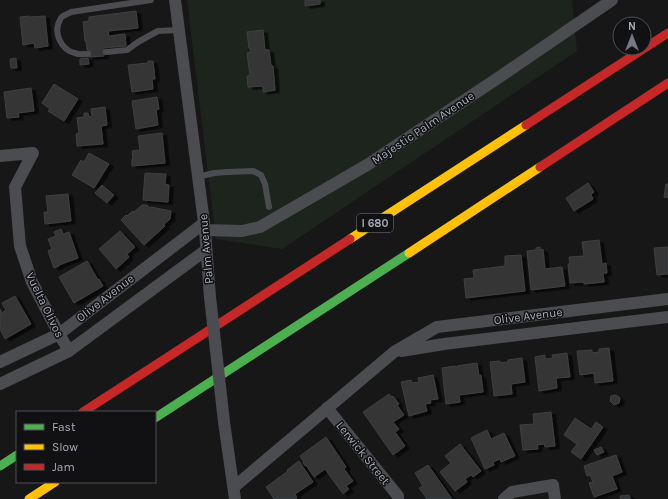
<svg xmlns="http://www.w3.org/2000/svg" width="668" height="499" viewBox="0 0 668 499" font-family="Karla,sans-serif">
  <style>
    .green { fill: #1d241e }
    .building { fill: #353536; stroke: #3f4043; filter: url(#shadow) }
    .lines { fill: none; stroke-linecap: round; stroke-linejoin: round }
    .lane { stroke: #4b4c50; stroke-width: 6 }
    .street { stroke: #4b4c50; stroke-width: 12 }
    .fast { stroke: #4caf50; stroke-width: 9 }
    .slow { stroke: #ffc107; stroke-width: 9 }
    .jam { stroke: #c62828; stroke-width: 9 }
    .street-bridge { stroke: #4b4c50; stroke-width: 12 }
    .labels { text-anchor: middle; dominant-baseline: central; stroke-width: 3; stroke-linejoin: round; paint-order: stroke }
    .shield { fill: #111113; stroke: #7b7e86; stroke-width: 1 }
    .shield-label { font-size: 11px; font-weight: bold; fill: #a8adb8 }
    .street-label { font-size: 12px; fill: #a8adb8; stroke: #111113 }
  </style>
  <defs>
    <filter id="shadow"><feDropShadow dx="4.5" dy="2.5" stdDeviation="0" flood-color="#0009"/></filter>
  </defs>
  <rect width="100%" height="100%" fill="#171717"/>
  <path class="green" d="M 187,0 L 572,0 L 577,51 L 282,249 L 216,239 Z"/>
  <path class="building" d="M 305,0 L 320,0 L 320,4 L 305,6 Z
    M 136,11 L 138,28 L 108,31 L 109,36 L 125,34 L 126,46 L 103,48 L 104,56 L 89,57 L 88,50 L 87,50 L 86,41 L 85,41 L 83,22 L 89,21 L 89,17 Z
    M 29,16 L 29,17 L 45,16 L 48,46 L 35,48 L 34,43 L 23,45 L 20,17 Z
    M 263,30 L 265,50 L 269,50 L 271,66 L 273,66 L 275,90 L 263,92 L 263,86 L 248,87 L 247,76 L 250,75 L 247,53 L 251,52 L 250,48 L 249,48 L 247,32 Z
    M 16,58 L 17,68 L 11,68 L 10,59 Z
    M 88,58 L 89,64 L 80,65 L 80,59 Z
    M 148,61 L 153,61 L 155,79 L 152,79 L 153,89 L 132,92 L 128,65 L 148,63 Z
    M 54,84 L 78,99 L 64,121 L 48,111 L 50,109 L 42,103 Z
    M 31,88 L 34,111 L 18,113 L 19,117 L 7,118 L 4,92 Z
    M 157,97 L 159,109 L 156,110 L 158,125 L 136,129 L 132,101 Z
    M 105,107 L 107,125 L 101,126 L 103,144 L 77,146 L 76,134 L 79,133 L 77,118 L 84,117 L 84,113 L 88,113 L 89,117 L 92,116 L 91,109 Z
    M 162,133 L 165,163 L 132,166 L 132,159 L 133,159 L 132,151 L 140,150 L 138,136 Z
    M 89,153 L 109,164 L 94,188 L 72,175 L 81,160 L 84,162 Z
    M 145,173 L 166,174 L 165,184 L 169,185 L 168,202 L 143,200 Z
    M 588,183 L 594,192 L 591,195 L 593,199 L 574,211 L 566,198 Z
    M 666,184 L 668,184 L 668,198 L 664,197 Z
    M 102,185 L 114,195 L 107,203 L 95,193 Z
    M 68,194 L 71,221 L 45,224 L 44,212 L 48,212 L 46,196 Z
    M 142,205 L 147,205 L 150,208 L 151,207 L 171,211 L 170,219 L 164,224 L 165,226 L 144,245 L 121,220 L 126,215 L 127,216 L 133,211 L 134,212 Z
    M 61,229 L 63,234 L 69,232 L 78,258 L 59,265 L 59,266 L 54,268 L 48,251 L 52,249 L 48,239 L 56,236 L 54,232 Z
    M 120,231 L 135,247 L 127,254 L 129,257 L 116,269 L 112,264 L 99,249 Z
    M 599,240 L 602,264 L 606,263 L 607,273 L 603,273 L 604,282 L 584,284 L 584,282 L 570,283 L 568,264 L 570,264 L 569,257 L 584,256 L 582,242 Z
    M 540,247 L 540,250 L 543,249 L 545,269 L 562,267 L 565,286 L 531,290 L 527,251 L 536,250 L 536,248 Z
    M 668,247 L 668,274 L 657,275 L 654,248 Z
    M 521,255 L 525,291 L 466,298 L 464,279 L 474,278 L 473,270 L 505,266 L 505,256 Z
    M 87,261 L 98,280 L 99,279 L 103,286 L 74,303 L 59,277 Z
    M 15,296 L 31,324 L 5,339 L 0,329 L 0,309 L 2,313 L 6,310 L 2,303 Z
    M 609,348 L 613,381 L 595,383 L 594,373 L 580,375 L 577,351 L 592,350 L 592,353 L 599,352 L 599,349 Z
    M 567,353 L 570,377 L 556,378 L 557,388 L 539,391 L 535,357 L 545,355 L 545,359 L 553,358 L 552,355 Z
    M 522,358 L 525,382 L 511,384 L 512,394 L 494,396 L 490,362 L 500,361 L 500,363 L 508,362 L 508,360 Z
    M 477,363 L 479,376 L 481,375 L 483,392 L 459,395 L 460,402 L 446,404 L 442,368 L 455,366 L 456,368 L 457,368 L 457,366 Z
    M 433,375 L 438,399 L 430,400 L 431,403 L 425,404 L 427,411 L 409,416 L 401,382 L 411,380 L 412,383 L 419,382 L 418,378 Z
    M 389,394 L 392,397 L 393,396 L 399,404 L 397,405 L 404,415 L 393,422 L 399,429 L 395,432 L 405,446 L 393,455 L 363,412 Z
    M 616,395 L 620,398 L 619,403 L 614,405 L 610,401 L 611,396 Z
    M 551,412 L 555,446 L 545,447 L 544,444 L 537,445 L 538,449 L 523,450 L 520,425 L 534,424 L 533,414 Z
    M 575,418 L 591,429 L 596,422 L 603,427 L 581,459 L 571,452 L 577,444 L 564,435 Z
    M 487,430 L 491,439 L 504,433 L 515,456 L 501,462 L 500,459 L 493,462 L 494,465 L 485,469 L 471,438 Z
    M 326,437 L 346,467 L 344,469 L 353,481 L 346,486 L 349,489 L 343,494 L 325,469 L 314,477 L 306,465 L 305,466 L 303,463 L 304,462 L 300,456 Z
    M 460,444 L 481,471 L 473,477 L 471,475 L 465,479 L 467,482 L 455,491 L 440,472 L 451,463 L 445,456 Z
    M 601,447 L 604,452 L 597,455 L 594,450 Z
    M 616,455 L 622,472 L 612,476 L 617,489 L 594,497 L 589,483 L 593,482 L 590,475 L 587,476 L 584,466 Z
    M 299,461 L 313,482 L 295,494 L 297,498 L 295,499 L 274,499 L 266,487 L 288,471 L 287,470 Z
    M 428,465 L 452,499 L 427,499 L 419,488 L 423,486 L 415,473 Z
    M 629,495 L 630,499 L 621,499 L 620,496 Z"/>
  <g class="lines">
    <path class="lane" d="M 106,52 L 127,50 L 138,42 L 158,31 L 179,30
      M 88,54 C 84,54 79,55 75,53 C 61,50 52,32 61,18 C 63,15 68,14 71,12 L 151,0
      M 198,177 L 214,173 L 228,172 L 253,171 L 261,175 L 265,184 L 269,207"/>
    <path class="street" d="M 175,0 L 205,230 L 210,297
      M 0,156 L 33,153 L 15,187 L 20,246 L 32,282 L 59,334 L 69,351
      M 205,230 L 242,231 L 260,227 L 367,165 L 498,78 L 612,0
      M 401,351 L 444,344 L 668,317
      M 0,362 L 59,334 L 204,223
      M 0,384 L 69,351 L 206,250
      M 327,408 L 398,496 L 398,499
      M 224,422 L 235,499
      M 234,487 L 394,352 L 437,327 L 668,299
      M 504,499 L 512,492 L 553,485 L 555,499"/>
    <path class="fast" d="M 155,418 L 409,253
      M 0,466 L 17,455"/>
    <path class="slow" d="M 350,239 L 526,125
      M 409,253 L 540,167
      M 29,499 L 55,482"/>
    <path class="jam" d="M 526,125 L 668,33
      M 540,167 L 668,83
      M 83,412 L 350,239"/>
    <path class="street-bridge" d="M 210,297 L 224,422"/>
  </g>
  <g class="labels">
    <rect class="shield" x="357" y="214" width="36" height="18" rx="3"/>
    <g class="shield-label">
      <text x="375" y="223">I 680</text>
    </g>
    <g class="street-label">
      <text transform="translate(423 128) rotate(-34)">Majestic Palm Avenue</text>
      <text transform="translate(206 249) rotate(-95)">Palm Avenue</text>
      <text transform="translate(105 298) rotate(-38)">Olive Avenue</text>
      <text transform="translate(45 305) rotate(64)">Vuelta Olivos</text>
      <text transform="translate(528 316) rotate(-7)">Olive Avenue</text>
      <text transform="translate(363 453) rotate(51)">Lerwick Street</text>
    </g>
  </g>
  <rect x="16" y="411" width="140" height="72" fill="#111113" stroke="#4d4f55"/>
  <rect x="24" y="424" width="20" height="6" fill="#4caf50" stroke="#4d4f55"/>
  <text x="52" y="431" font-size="12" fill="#a8adb8">Fast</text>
  <rect x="24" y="444" width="20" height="6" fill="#ffc107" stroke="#4d4f55"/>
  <text x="52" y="451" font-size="12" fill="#a8adb8">Slow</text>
  <rect x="24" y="464" width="20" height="6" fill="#c62828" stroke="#4d4f55"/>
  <text x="52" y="471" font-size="12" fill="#a8adb8">Jam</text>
  <g transform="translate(632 36)"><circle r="19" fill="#111113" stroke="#4d4f55"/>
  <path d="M0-3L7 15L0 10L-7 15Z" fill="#757880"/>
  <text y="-6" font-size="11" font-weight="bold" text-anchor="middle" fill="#a8adb8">N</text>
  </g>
</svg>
